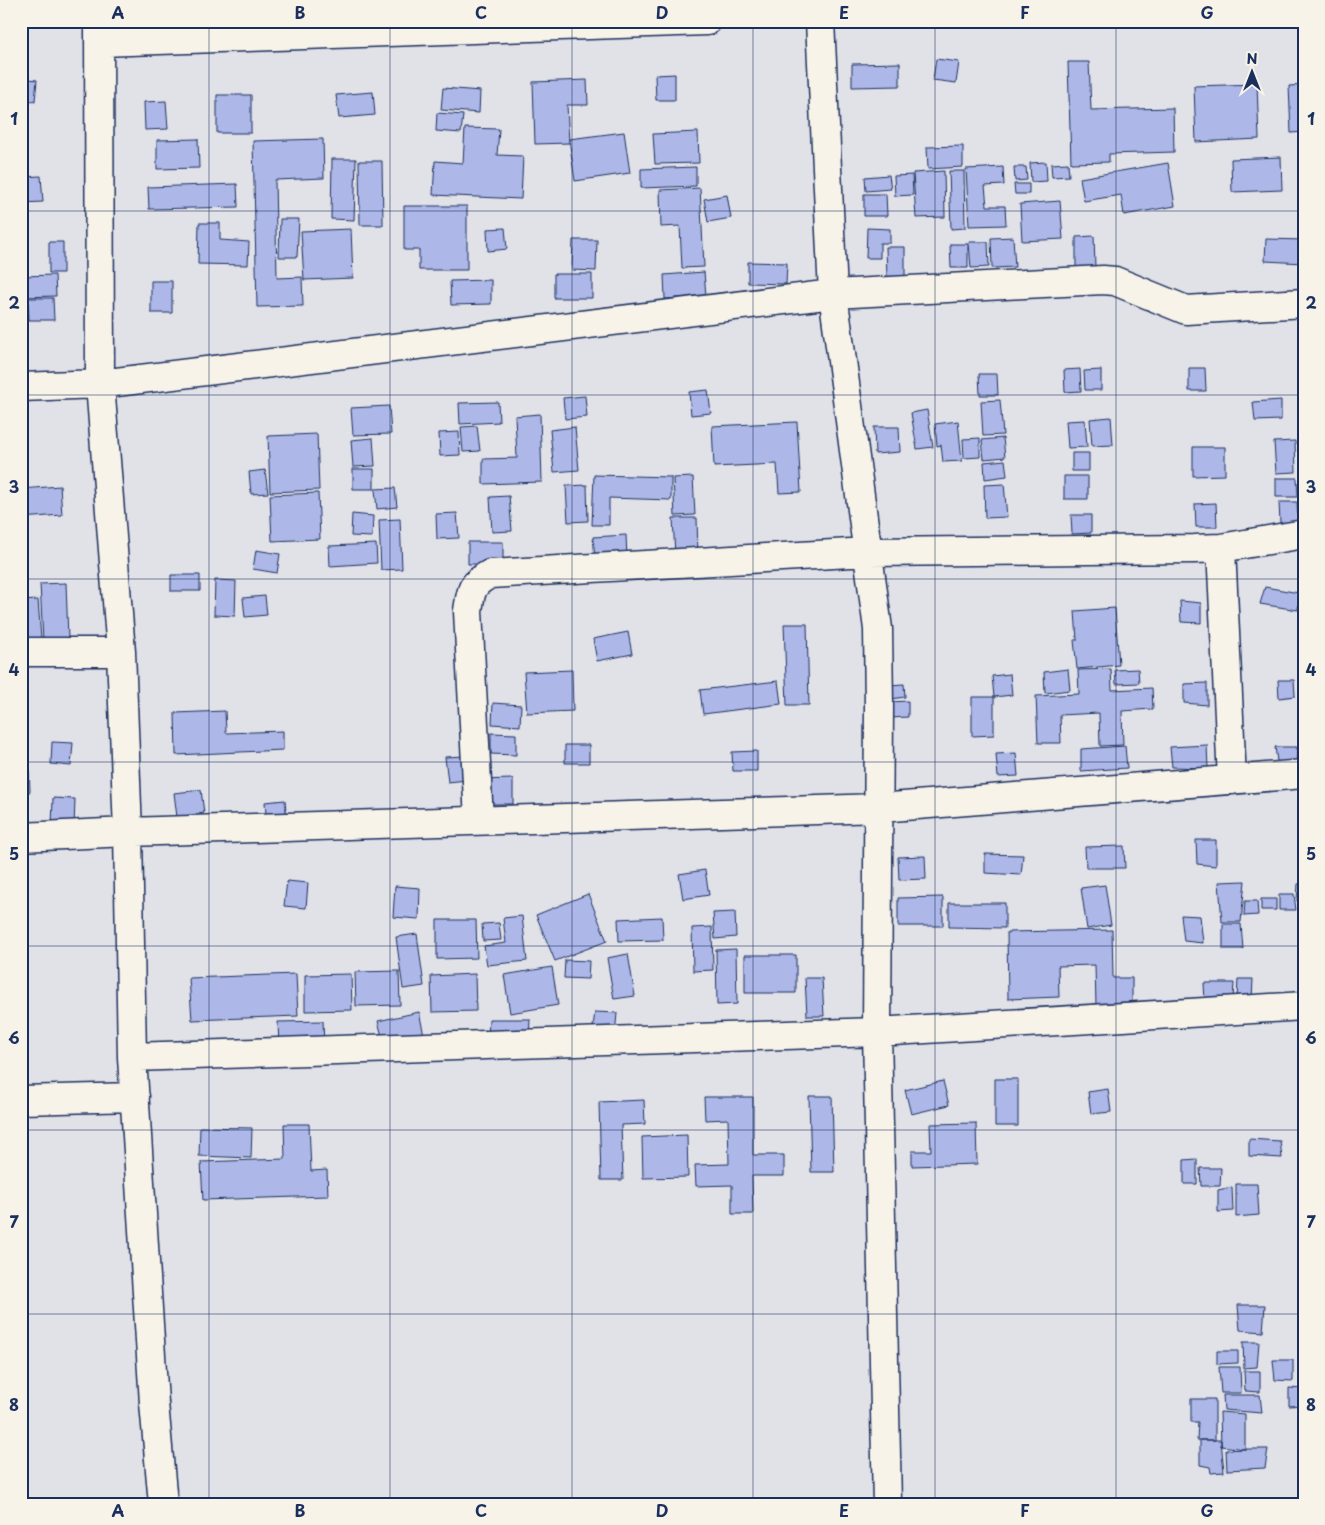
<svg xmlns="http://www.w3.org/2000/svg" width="1325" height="1525" viewBox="0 0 1325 1525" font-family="'Playpen Sans',sans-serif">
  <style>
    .building { fill: #adb8e9; stroke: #1b2f5e }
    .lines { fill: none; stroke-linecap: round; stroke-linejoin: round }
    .minor-casing { stroke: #1b2f5e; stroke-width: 31 }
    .minor { stroke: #f7f3e8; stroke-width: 28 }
    .grid { fill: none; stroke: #1b2f5e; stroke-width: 1; stroke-opacity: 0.55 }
    .neatline { fill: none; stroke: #1b2f5e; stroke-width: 2 }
    .grid-label { font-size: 16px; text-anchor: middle; font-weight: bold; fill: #1b2f5e }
  </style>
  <rect width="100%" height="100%" fill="#e1e1e8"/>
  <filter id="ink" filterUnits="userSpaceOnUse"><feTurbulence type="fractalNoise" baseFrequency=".02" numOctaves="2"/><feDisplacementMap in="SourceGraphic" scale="10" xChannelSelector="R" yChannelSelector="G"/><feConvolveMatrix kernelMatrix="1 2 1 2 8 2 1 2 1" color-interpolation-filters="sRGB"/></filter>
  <g filter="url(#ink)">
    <path class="building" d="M 936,59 L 959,62 L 956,83 L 933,80 Z
      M 1068,62 L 1089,62 L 1091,110 L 1173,108 L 1174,152 L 1109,154 L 1109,162 L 1071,163 Z
      M 900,63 L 900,86 L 852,87 L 852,64 Z
      M 675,74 L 675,100 L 656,100 L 655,75 Z
      M 21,78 L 37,80 L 35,101 L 21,100 Z
      M 587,80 L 588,105 L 567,105 L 569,143 L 535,144 L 533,82 Z
      M 1257,84 L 1259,139 L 1196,142 L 1194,86 Z
      M 1304,85 L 1304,132 L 1291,133 L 1289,86 Z
      M 443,88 L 480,91 L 479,113 L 441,110 Z
      M 373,92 L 375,115 L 339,118 L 336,95 Z
      M 217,95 L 251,95 L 251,133 L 217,133 Z
      M 166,101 L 168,129 L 145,130 L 144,102 Z
      M 437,113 L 463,115 L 461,133 L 436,131 Z
      M 465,128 L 499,129 L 497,155 L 523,156 L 521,199 L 433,195 L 435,161 L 463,163 Z
      M 624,132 L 630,173 L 575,181 L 569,139 Z
      M 698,132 L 699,163 L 655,164 L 653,134 Z
      M 198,139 L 199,168 L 157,169 L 157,140 Z
      M 323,139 L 324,178 L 275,180 L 277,278 L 302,277 L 303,306 L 257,307 L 253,141 Z
      M 963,146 L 963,167 L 928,169 L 927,147 Z
      M 1281,157 L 1282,190 L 1232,192 L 1231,159 Z
      M 332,159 L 356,159 L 354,220 L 331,219 Z
      M 359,161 L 382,161 L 383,225 L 360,225 Z
      M 1046,162 L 1047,181 L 1031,182 L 1030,163 Z
      M 1068,163 L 1069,176 L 1052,177 L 1051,164 Z
      M 1168,163 L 1175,206 L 1124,215 L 1121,195 L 1084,201 L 1080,178 Z
      M 696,167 L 696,186 L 641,188 L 641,169 Z
      M 1003,167 L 1004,185 L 985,186 L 987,206 L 1005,206 L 1006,225 L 969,226 L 966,169 Z
      M 1014,167 L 1026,167 L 1027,180 L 1015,181 Z
      M 944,171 L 945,217 L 916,218 L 913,173 Z
      M 949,171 L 964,171 L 965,228 L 951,229 Z
      M 889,175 L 891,189 L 866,191 L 865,177 Z
      M 912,175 L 913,195 L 895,196 L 894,176 Z
      M 41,176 L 43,202 L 21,203 L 21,177 Z
      M 237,184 L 238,207 L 149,209 L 148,187 Z
      M 1014,184 L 1029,184 L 1029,194 L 1015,194 Z
      M 700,188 L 704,267 L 682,268 L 680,226 L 661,227 L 660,190 Z
      M 864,194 L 886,194 L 887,216 L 864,216 Z
      M 727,195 L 731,218 L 708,222 L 704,199 Z
      M 1060,201 L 1063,239 L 1022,241 L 1020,204 Z
      M 404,206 L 467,206 L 467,270 L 419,270 L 419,250 L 404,250 Z
      M 280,219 L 299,219 L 297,257 L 279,257 Z
      M 199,223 L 220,223 L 220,240 L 249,242 L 248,265 L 198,264 Z
      M 505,228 L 507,249 L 488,251 L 487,229 Z
      M 867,228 L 890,229 L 890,243 L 880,243 L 880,258 L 866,258 Z
      M 351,229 L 353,278 L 304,280 L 301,231 Z
      M 1094,236 L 1095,268 L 1076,269 L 1076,237 Z
      M 1013,237 L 1015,267 L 992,268 L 991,238 Z
      M 1266,239 L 1304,240 L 1304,263 L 1265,261 Z
      M 573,240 L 597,240 L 596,271 L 572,270 Z
      M 49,242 L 63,242 L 63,273 L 49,273 Z
      M 969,242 L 988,242 L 989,267 L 971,268 Z
      M 950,244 L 968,244 L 968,268 L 951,268 Z
      M 886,247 L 905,247 L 905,277 L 887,277 Z
      M 748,262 L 787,263 L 786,284 L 748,283 Z
      M 704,272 L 706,296 L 665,299 L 664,275 Z
      M 554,274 L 592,274 L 592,298 L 554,298 Z
      M 55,275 L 56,296 L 21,297 L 21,276 Z
      M 491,280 L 491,304 L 451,305 L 450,281 Z
      M 151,281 L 172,281 L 172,313 L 151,313 Z
      M 28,298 L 53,298 L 54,320 L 29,320 Z
      M 21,299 L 27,299 L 28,320 L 21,320 Z
      M 1189,368 L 1205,368 L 1206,391 L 1189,391 Z
      M 1080,369 L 1081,391 L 1065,392 L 1064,370 Z
      M 1101,370 L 1101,390 L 1085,390 L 1084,371 Z
      M 979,374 L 997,374 L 998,395 L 980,395 Z
      M 708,390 L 711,413 L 691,415 L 689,392 Z
      M 585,396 L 587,417 L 565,419 L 563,398 Z
      M 1000,400 L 1003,435 L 983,436 L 981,401 Z
      M 1281,400 L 1281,420 L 1255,421 L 1253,402 Z
      M 498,402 L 499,422 L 460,424 L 459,403 Z
      M 389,406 L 391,434 L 353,435 L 351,408 Z
      M 927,410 L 933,447 L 917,449 L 911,413 Z
      M 540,414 L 542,482 L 483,484 L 483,459 L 517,458 L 515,416 Z
      M 1111,417 L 1113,445 L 1092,446 L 1090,419 Z
      M 1085,420 L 1087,447 L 1068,448 L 1066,421 Z
      M 958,421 L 962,461 L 943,462 L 941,445 L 937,446 L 935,424 Z
      M 1300,421 L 1304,421 L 1304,442 L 1302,443 Z
      M 797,422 L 801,492 L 779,493 L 777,464 L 714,467 L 712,426 Z
      M 477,426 L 480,451 L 463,452 L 461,427 Z
      M 575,427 L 579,470 L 554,472 L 550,430 Z
      M 874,427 L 899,427 L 900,452 L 875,454 Z
      M 459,432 L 460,455 L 440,456 L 439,433 Z
      M 317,434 L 319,490 L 270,492 L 268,436 Z
      M 373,438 L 375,466 L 353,467 L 351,440 Z
      M 980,438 L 980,457 L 964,458 L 963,439 Z
      M 1003,438 L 1005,457 L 984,459 L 982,440 Z
      M 1295,441 L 1296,472 L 1276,473 L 1274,442 Z
      M 1193,447 L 1225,447 L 1225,475 L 1193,476 Z
      M 1072,453 L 1089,453 L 1089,471 L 1072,471 Z
      M 1005,460 L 1007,476 L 985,479 L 984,462 Z
      M 353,469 L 374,469 L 374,489 L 353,489 Z
      M 265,470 L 268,493 L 251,494 L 249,472 Z
      M 594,475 L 671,477 L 671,500 L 609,498 L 609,525 L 592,525 Z
      M 1064,476 L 1088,476 L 1088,499 L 1064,499 Z
      M 693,477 L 695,515 L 675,516 L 673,478 Z
      M 1276,478 L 1297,478 L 1298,497 L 1276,497 Z
      M 1004,484 L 1007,517 L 985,518 L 984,485 Z
      M 587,485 L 588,521 L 568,522 L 566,486 Z
      M 60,486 L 62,515 L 21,518 L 21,489 Z
      M 395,488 L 397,507 L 377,509 L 375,489 Z
      M 318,493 L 320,539 L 272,541 L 270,495 Z
      M 509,496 L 512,531 L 492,532 L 490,497 Z
      M 1279,502 L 1297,502 L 1298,522 L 1280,523 Z
      M 1216,503 L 1217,527 L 1196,527 L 1195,504 Z
      M 457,513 L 459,538 L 437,539 L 436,514 Z
      M 352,514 L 373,516 L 372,537 L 351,536 Z
      M 1071,515 L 1091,515 L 1091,533 L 1072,534 Z
      M 673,518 L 697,518 L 698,555 L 675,555 Z
      M 400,519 L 402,569 L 381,570 L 379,520 Z
      M 626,535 L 627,557 L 595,558 L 593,537 Z
      M 468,542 L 503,542 L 503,564 L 468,564 Z
      M 376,544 L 377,563 L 330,566 L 329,546 Z
      M 256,550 L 280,554 L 277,573 L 253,569 Z
      M 171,575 L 200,575 L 200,591 L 171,591 Z
      M 215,580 L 236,581 L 235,616 L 214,615 Z
      M 66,583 L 68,639 L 43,640 L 40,584 Z
      M 1265,587 L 1299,593 L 1298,610 L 1260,604 Z
      M 265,596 L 267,615 L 245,617 L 243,598 Z
      M 38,600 L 41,639 L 21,640 L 21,601 Z
      M 1180,601 L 1201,603 L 1201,623 L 1181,622 Z
      M 1115,608 L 1119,665 L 1077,669 L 1074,640 L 1077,640 L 1075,611 Z
      M 784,624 L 807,624 L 809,705 L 787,705 Z
      M 628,632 L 632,654 L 597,661 L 593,639 Z
      M 1068,669 L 1070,690 L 1045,693 L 1044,672 Z
      M 1111,669 L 1112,690 L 1152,688 L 1153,709 L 1122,711 L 1123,745 L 1100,746 L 1099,713 L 1060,715 L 1061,743 L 1038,743 L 1036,696 L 1079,694 L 1078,670 Z
      M 1138,669 L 1139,683 L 1116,684 L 1115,670 Z
      M 572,670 L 573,711 L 527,713 L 524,672 Z
      M 1010,674 L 1012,695 L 994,697 L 992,676 Z
      M 1278,680 L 1294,680 L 1295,696 L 1279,698 Z
      M 778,681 L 781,704 L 703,714 L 700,690 Z
      M 1207,683 L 1207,705 L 1184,703 L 1184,684 Z
      M 904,684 L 905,697 L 891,699 L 889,685 Z
      M 972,697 L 994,697 L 994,735 L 972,736 Z
      M 908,701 L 908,717 L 890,718 L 890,702 Z
      M 493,703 L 521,705 L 520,726 L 492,724 Z
      M 225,711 L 226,733 L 283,731 L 283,750 L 176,755 L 175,713 Z
      M 491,733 L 516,734 L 516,755 L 491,754 Z
      M 52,742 L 73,743 L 71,766 L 51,764 Z
      M 565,745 L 589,745 L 589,763 L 565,763 Z
      M 1207,745 L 1208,768 L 1172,767 L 1170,747 Z
      M 1125,746 L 1127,768 L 1081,771 L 1081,749 Z
      M 1275,747 L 1297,747 L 1296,767 L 1278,768 Z
      M 757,751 L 757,771 L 733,771 L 732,752 Z
      M 1016,753 L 1018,776 L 998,777 L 996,754 Z
      M 465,756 L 467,780 L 448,782 L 445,757 Z
      M 29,767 L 30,792 L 21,792 L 21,768 Z
      M 513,779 L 513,804 L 477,804 L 477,780 Z
      M 201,790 L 204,813 L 177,817 L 174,793 Z
      M 53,798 L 75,799 L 74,827 L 52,827 Z
      M 285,800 L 287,822 L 267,825 L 265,802 Z
      M 1299,833 L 1304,833 L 1304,850 L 1300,850 Z
      M 1196,840 L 1216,840 L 1216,866 L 1197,864 Z
      M 1124,846 L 1125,868 L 1086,868 L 1085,847 Z
      M 985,854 L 1023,855 L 1021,875 L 985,873 Z
      M 925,856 L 926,879 L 899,880 L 898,857 Z
      M 705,870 L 709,895 L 683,899 L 679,874 Z
      M 287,881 L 308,883 L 306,908 L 284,906 Z
      M 1245,881 L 1241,922 L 1222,922 L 1219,882 Z
      M 1304,883 L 1304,901 L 1297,901 L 1298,884 Z
      M 1105,885 L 1111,925 L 1087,929 L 1081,888 Z
      M 395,886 L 420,888 L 419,919 L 393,917 Z
      M 588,894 L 607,941 L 555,961 L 536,915 Z
      M 1279,894 L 1294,894 L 1296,910 L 1279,910 Z
      M 943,897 L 943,926 L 898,926 L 898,898 Z
      M 1261,899 L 1276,899 L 1276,910 L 1261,910 Z
      M 1245,901 L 1257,901 L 1258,915 L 1244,916 Z
      M 949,903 L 1005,903 L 1005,928 L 949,927 Z
      M 735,912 L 736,937 L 715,939 L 713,913 Z
      M 1181,915 L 1200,916 L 1203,943 L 1184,941 Z
      M 522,916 L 527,961 L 487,965 L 484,946 L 506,943 L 503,918 Z
      M 662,917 L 663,940 L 619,941 L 618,919 Z
      M 437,920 L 476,920 L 477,958 L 437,959 Z
      M 499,923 L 501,940 L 483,941 L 482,924 Z
      M 1223,924 L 1241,924 L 1243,949 L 1223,949 Z
      M 712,927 L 713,970 L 693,971 L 692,928 Z
      M 1112,930 L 1113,978 L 1132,978 L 1132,1005 L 1096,1006 L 1095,965 L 1058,966 L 1059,997 L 1008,999 L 1007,932 Z
      M 417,934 L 424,986 L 403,989 L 396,937 Z
      M 736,949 L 737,1004 L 717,1005 L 716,950 Z
      M 628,954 L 635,996 L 614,999 L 607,958 Z
      M 745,955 L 796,955 L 796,993 L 745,993 Z
      M 565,960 L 589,961 L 588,979 L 564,978 Z
      M 552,967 L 558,1005 L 510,1013 L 504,975 Z
      M 399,971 L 400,1005 L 356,1006 L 355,972 Z
      M 296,974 L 298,1016 L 192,1020 L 189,978 Z
      M 351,974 L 352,1010 L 305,1011 L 305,975 Z
      M 475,974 L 476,1011 L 432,1012 L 431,976 Z
      M 805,978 L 822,978 L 824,1016 L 807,1016 Z
      M 1238,979 L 1253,979 L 1252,1000 L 1237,999 Z
      M 1204,983 L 1234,983 L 1233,999 L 1205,1002 Z
      M 419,1012 L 424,1035 L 384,1044 L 378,1021 Z
      M 595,1012 L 617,1013 L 615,1036 L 592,1034 Z
      M 489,1019 L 530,1019 L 529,1041 L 488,1040 Z
      M 323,1021 L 324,1046 L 279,1047 L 278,1022 Z
      M 995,1079 L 1018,1079 L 1018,1126 L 995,1126 Z
      M 943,1081 L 949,1105 L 911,1114 L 905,1090 Z
      M 1108,1089 L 1111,1112 L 1091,1114 L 1088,1092 Z
      M 809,1096 L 832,1096 L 834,1172 L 811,1172 Z
      M 704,1097 L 753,1097 L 753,1155 L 784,1155 L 784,1176 L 752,1176 L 753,1214 L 732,1214 L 732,1185 L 696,1186 L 695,1165 L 729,1164 L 728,1119 L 705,1120 Z
      M 644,1100 L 645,1124 L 621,1125 L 623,1180 L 601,1180 L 599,1102 Z
      M 976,1123 L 977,1164 L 912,1166 L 912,1151 L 931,1151 L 930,1124 Z
      M 284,1124 L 309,1124 L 311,1171 L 327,1170 L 328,1196 L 203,1200 L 201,1162 L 285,1159 Z
      M 200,1127 L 252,1128 L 251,1158 L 199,1156 Z
      M 687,1135 L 688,1177 L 643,1178 L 642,1137 Z
      M 1249,1139 L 1280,1141 L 1282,1158 L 1249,1156 Z
      M 1197,1159 L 1197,1184 L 1184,1184 L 1184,1160 Z
      M 1200,1168 L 1221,1168 L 1220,1186 L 1201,1186 Z
      M 1236,1184 L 1257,1184 L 1259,1215 L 1236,1217 Z
      M 1232,1187 L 1233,1211 L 1218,1212 L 1218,1190 Z
      M 1238,1305 L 1265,1305 L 1263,1332 L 1240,1330 Z
      M 1243,1342 L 1259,1342 L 1257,1367 L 1244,1368 Z
      M 1217,1351 L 1238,1351 L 1238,1363 L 1217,1364 Z
      M 1273,1360 L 1293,1360 L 1293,1381 L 1275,1380 Z
      M 1219,1367 L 1240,1367 L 1241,1393 L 1221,1393 Z
      M 1244,1371 L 1260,1371 L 1260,1392 L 1245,1391 Z
      M 1289,1388 L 1304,1389 L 1304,1405 L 1289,1406 Z
      M 1223,1395 L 1260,1395 L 1262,1413 L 1224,1410 Z
      M 1191,1399 L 1215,1399 L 1215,1440 L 1197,1440 L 1198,1422 L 1191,1422 Z
      M 1220,1412 L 1245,1414 L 1245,1449 L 1221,1446 Z
      M 1200,1440 L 1221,1440 L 1224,1472 L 1211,1473 L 1210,1467 L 1200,1465 Z
      M 1245,1449 L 1268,1449 L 1265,1468 L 1227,1470 L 1226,1450 Z"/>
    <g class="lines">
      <g class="minor-casing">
        <path id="minor" d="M 99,21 L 100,384 L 121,652 L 128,832 L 132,1057 L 154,1403 L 163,1504
          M 820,21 L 833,294 L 878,629 L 879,707 L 877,1032 L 887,1504
          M 100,42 L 707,21
          M 21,387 L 100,384 L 833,294 L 1103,280 L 1115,281 L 1186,310 L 1304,303
          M 1221,548 L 1232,780
          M 21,652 L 121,652
          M 479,820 L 468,611 C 471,590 471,584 490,574 L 868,552 L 1194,549 L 1221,548 L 1304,534
          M 21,837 L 128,832 L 879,808 L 1304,774
          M 132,1057 L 877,1032 L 1304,1006
          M 21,1100 L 135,1097"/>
      </g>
      <use href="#minor" class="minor"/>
    </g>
  </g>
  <path class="grid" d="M 209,21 L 209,1504M 390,21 L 390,1504M 572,21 L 572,1504M 753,21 L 753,1504M 935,21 L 935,1504M 1116,21 L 1116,1504M 21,211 L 1304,211M 21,395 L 1304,395M 21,579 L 1304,579M 21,762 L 1304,762M 21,946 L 1304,946M 21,1130 L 1304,1130M 21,1314 L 1304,1314"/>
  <rect width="1325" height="1525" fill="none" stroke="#f7f3e8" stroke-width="55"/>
  <g transform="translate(1252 72)" stroke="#f7f3e8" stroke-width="4" paint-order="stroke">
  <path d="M0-4L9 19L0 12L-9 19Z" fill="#1b2f5e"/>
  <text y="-8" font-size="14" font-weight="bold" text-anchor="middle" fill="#1b2f5e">N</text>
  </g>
  <rect x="28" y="28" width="1270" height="1470" class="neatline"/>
  <g class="grid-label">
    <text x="118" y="19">A</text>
    <text x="300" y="19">B</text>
    <text x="481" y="19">C</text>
    <text x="662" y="19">D</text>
    <text x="844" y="19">E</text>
    <text x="1025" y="19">F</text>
    <text x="1207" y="19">G</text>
    <text x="14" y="125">1</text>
    <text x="1311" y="125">1</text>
    <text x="14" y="309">2</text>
    <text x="1311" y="309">2</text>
    <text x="14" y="493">3</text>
    <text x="1311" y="493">3</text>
    <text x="14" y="676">4</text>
    <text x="1311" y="676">4</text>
    <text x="14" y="860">5</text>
    <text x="1311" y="860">5</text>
    <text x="14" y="1044">6</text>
    <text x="1311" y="1044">6</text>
    <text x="14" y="1228">7</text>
    <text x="1311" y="1228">7</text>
    <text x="14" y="1411">8</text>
    <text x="1311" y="1411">8</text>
    <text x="118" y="1517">A</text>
    <text x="300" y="1517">B</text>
    <text x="481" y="1517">C</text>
    <text x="662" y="1517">D</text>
    <text x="844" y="1517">E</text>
    <text x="1025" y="1517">F</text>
    <text x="1207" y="1517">G</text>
  </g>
</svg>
